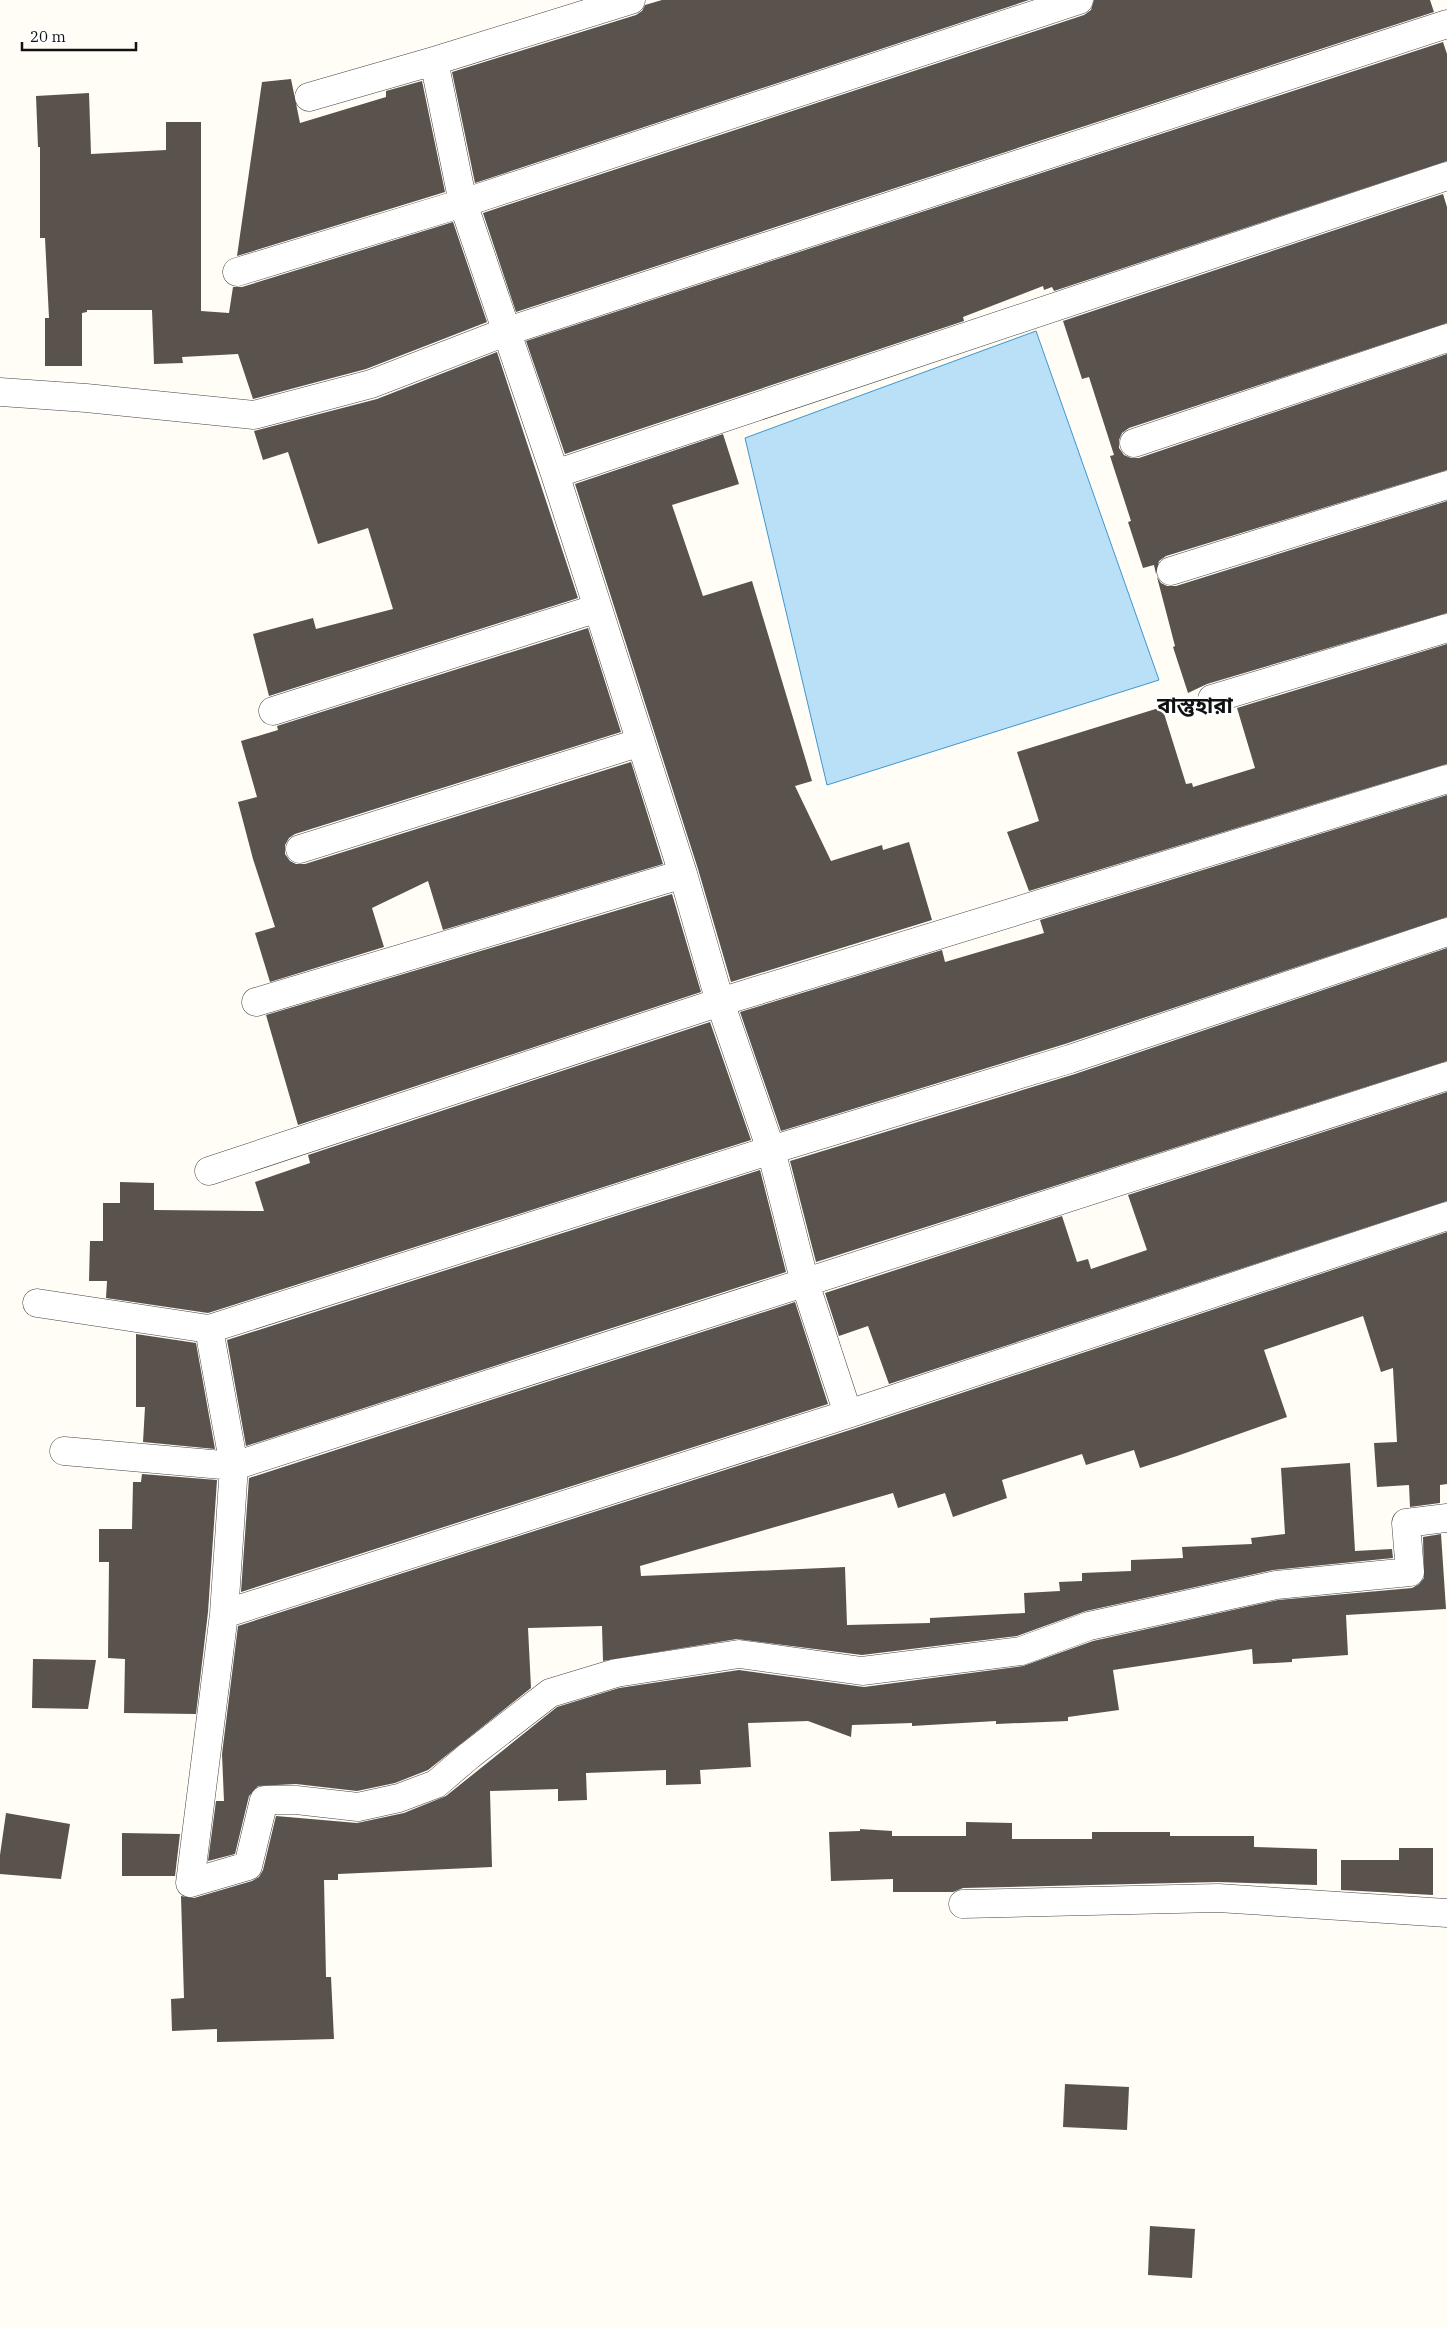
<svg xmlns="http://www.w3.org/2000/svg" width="1447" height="2327" viewBox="0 0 1447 2327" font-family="'IBM Plex Serif','Noto Sans Bengali',serif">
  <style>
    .water { fill: #b9e0f7; stroke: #3f96cf }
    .building { fill: #5a524d }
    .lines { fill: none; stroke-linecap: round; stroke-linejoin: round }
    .street-casing { stroke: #444; stroke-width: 29 }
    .street { stroke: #fff; stroke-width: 28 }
    .labels { text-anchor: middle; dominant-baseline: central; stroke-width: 5; stroke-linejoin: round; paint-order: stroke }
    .district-label { font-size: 22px; font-weight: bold; fill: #111; stroke: #fff }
  </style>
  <rect width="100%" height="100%" fill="#fffdf5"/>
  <path class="water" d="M 1036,331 L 1159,680 L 827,785 L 745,438 Z"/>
  <path class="building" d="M 662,0 L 1029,0 L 475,183 L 452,72 L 636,15 L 642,11 L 645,5 Z
    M 1094,0 L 1430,0 L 1434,12 L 516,312 L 483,213 L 1084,15 L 1091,10 Z
    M 1443,42 L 1447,54 L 1447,161 L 1054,291 L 1052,287 L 1044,290 L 1043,286 L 963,317 L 964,321 L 565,454 L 526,341 Z
    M 291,79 L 300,123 L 386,97 L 386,91 L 422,81 L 445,192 L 237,256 L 262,82 Z
    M 89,93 L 91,154 L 166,150 L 166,122 L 201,122 L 201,311 L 229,313 L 233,287 L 242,287 L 453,222 L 487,322 L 366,369 L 253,399 L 238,354 L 182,357 L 183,363 L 154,364 L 152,310 L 87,310 L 87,312 L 82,313 L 82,366 L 45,366 L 45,318 L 49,318 L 45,238 L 40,238 L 40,147 L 38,147 L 36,96 Z
    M 1443,194 L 1447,207 L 1447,323 L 1129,428 L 1122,433 L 1119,440 L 1119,448 L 1124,455 L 1131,458 L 1139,458 L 1447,354 L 1447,470 L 1166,556 L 1159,561 L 1156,574 L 1154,565 L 1143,568 L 1128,522 L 1131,521 L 1110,456 L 1114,455 L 1089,377 L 1082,379 L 1063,321 Z
    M 497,352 L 578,598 L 269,696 L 253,634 L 313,618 L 316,629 L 393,609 L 368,528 L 318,544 L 288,452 L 263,460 L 254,431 L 377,399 Z
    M 723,434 L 739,484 L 672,505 L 703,596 L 752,581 L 812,781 L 795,786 L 831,861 L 882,845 L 883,850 L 909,842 L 932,920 L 731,982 L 698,869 L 575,484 Z
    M 1447,501 L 1447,613 L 1207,684 L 1188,693 L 1173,647 L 1175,646 L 1157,577 L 1161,583 L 1167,586 L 1176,586 Z
    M 588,628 L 621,732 L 295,834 L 289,838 L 285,845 L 285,854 L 290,861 L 296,864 L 305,864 L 631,762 L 663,864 L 443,930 L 428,881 L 372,908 L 384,947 L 270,982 L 255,933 L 275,927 L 253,859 L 238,802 L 257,797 L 241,741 L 278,730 L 277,726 Z
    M 1447,644 L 1447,764 L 1029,891 L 1007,832 L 1039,821 L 1017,752 L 1162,707 L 1186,784 L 1192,783 L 1193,787 L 1255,768 L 1237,708 Z
    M 1447,795 L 1447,917 L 1065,1044 L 781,1131 L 740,1012 L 942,950 L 945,962 L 1044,933 L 1040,920 Z
    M 672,894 L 701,992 L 298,1125 L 266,1015 Z
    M 1447,948 L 1447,1061 L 816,1262 L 790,1161 L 1075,1074 Z
    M 710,1022 L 751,1140 L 208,1313 L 106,1298 L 107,1281 L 89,1281 L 90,1241 L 103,1241 L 103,1203 L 120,1203 L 120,1182 L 154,1183 L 154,1210 L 264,1211 L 255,1182 L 310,1163 L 308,1155 Z
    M 1447,1092 L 1447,1201 L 889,1384 L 868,1326 L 839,1336 L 825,1293 L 1062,1216 L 1077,1262 L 1088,1259 L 1091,1269 L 1147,1250 L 1128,1195 Z
    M 760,1170 L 786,1272 L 246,1446 L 227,1340 Z
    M 1447,1232 L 1447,1484 L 1440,1485 L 1440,1503 L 1410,1507 L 1409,1485 L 1377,1487 L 1374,1443 L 1397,1442 L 1393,1368 L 1381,1372 L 1363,1316 L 1264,1350 L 1287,1417 L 1177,1456 L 1140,1468 L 1134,1450 L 1086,1465 L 1082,1454 L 1002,1480 L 1007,1498 L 953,1517 L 945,1493 L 898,1508 L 893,1493 L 640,1566 L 641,1576 L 845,1567 L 847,1625 L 930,1623 L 930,1618 L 1025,1613 L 1024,1593 L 1060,1591 L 1059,1582 L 1082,1581 L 1082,1573 L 1131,1571 L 1131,1560 L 1183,1558 L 1182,1547 L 1252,1544 L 1251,1538 L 1285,1534 L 1281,1468 L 1350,1463 L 1355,1551 L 1392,1549 L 1393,1558 L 1273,1570 L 1086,1611 L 1017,1636 L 862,1655 L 737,1639 L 603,1661 L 602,1626 L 528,1628 L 531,1688 L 428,1770 L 395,1783 L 357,1791 L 296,1784 L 258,1786 L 249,1796 L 235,1854 L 208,1861 L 216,1801 L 224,1801 L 222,1754 L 238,1626 L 853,1429 Z
    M 795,1302 L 828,1404 L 241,1592 L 249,1478 Z
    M 136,1334 L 196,1343 L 215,1449 L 143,1442 L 145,1407 L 136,1407 Z
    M 142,1474 L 217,1480 L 208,1612 L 196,1714 L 124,1713 L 125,1659 L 108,1658 L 109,1562 L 99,1562 L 99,1529 L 132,1529 L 133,1482 L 141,1482 Z
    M 1441,1534 L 1446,1609 L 1346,1615 L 1348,1655 L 1292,1659 L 1292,1662 L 1253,1664 L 1252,1649 L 1113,1670 L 1119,1710 L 1068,1717 L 1068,1721 L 996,1724 L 996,1721 L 912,1726 L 912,1723 L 852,1725 L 851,1737 L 808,1721 L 748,1723 L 751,1767 L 700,1770 L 701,1784 L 666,1785 L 666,1770 L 586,1773 L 587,1800 L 558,1801 L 558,1789 L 490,1791 L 492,1867 L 338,1874 L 338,1880 L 324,1880 L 326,1977 L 331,1977 L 334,2039 L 217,2042 L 217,2029 L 172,2031 L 171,1999 L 184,1998 L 181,1896 L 194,1898 L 252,1881 L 259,1877 L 263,1870 L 276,1816 L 357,1823 L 404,1813 L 446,1796 L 557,1707 L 619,1688 L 739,1670 L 864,1687 L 1023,1666 L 1093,1641 L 1278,1600 L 1412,1588 L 1419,1584 L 1424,1578 L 1423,1537 Z
    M 33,1659 L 96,1660 L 88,1709 L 32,1708 Z
    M 6,1813 L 70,1824 L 61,1879 L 0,1874 L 0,1855 Z
    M 966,1822 L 1012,1823 L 1012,1839 L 1092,1839 L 1092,1832 L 1170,1832 L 1170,1836 L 1254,1836 L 1254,1847 L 1317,1849 L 1317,1885 L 1218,1882 L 963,1888 L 953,1892 L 893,1892 L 893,1879 L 831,1881 L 829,1832 L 860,1831 L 860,1829 L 892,1831 L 892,1836 L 966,1836 Z
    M 122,1833 L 180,1834 L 175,1876 L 122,1876 Z
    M 1399,1848 L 1433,1848 L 1433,1895 L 1341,1890 L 1341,1860 L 1399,1860 Z
    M 1065,2084 L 1129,2087 L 1127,2130 L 1063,2127 Z
    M 1150,2226 L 1195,2229 L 1192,2278 L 1148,2275 Z"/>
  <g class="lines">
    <g class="street-casing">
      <path id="street" d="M 434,61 L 463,203 L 555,474 L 683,874 L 720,1002 L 771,1150 L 805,1283 L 848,1414
        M 309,97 L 434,61 L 631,0
        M 237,272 L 463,203 L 1079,0
        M 0,392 L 86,398 L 254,415 L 371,384 L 508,331 L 1447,24
        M 1134,443 L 1447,338
        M 555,474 L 1447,176
        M 1171,571 L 1447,485
        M 1212,699 L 1447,628
        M 273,711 L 598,608
        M 300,849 L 641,742
        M 256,1002 L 683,874
        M 209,1171 L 720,1002 L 1447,779
        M 37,1303 L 209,1329 L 771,1150 L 1070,1059 L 1447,932
        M 209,1329 L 234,1466 L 224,1614 L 190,1883 L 248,1866 L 264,1800 L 296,1800 L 358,1807 L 399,1798 L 436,1784 L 470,1755 L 550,1693 L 616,1673 L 739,1654 L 862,1671 L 1021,1651 L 1089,1626 L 1276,1585 L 1410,1572 L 1406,1523 L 1447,1518
        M 64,1451 L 234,1466 L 1447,1076
        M 224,1614 L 848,1414 L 1447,1216
        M 963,1904 L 1218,1898 L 1447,1913"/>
    </g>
    <use href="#street" class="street"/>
  </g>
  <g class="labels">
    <g class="district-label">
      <text x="1195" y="704">বাস্তুহারা</text>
    </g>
  </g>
  <path d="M22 42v8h114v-8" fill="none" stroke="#111111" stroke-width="2.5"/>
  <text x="30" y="42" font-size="15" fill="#111111" stroke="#ffffff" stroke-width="4" paint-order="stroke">20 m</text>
</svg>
